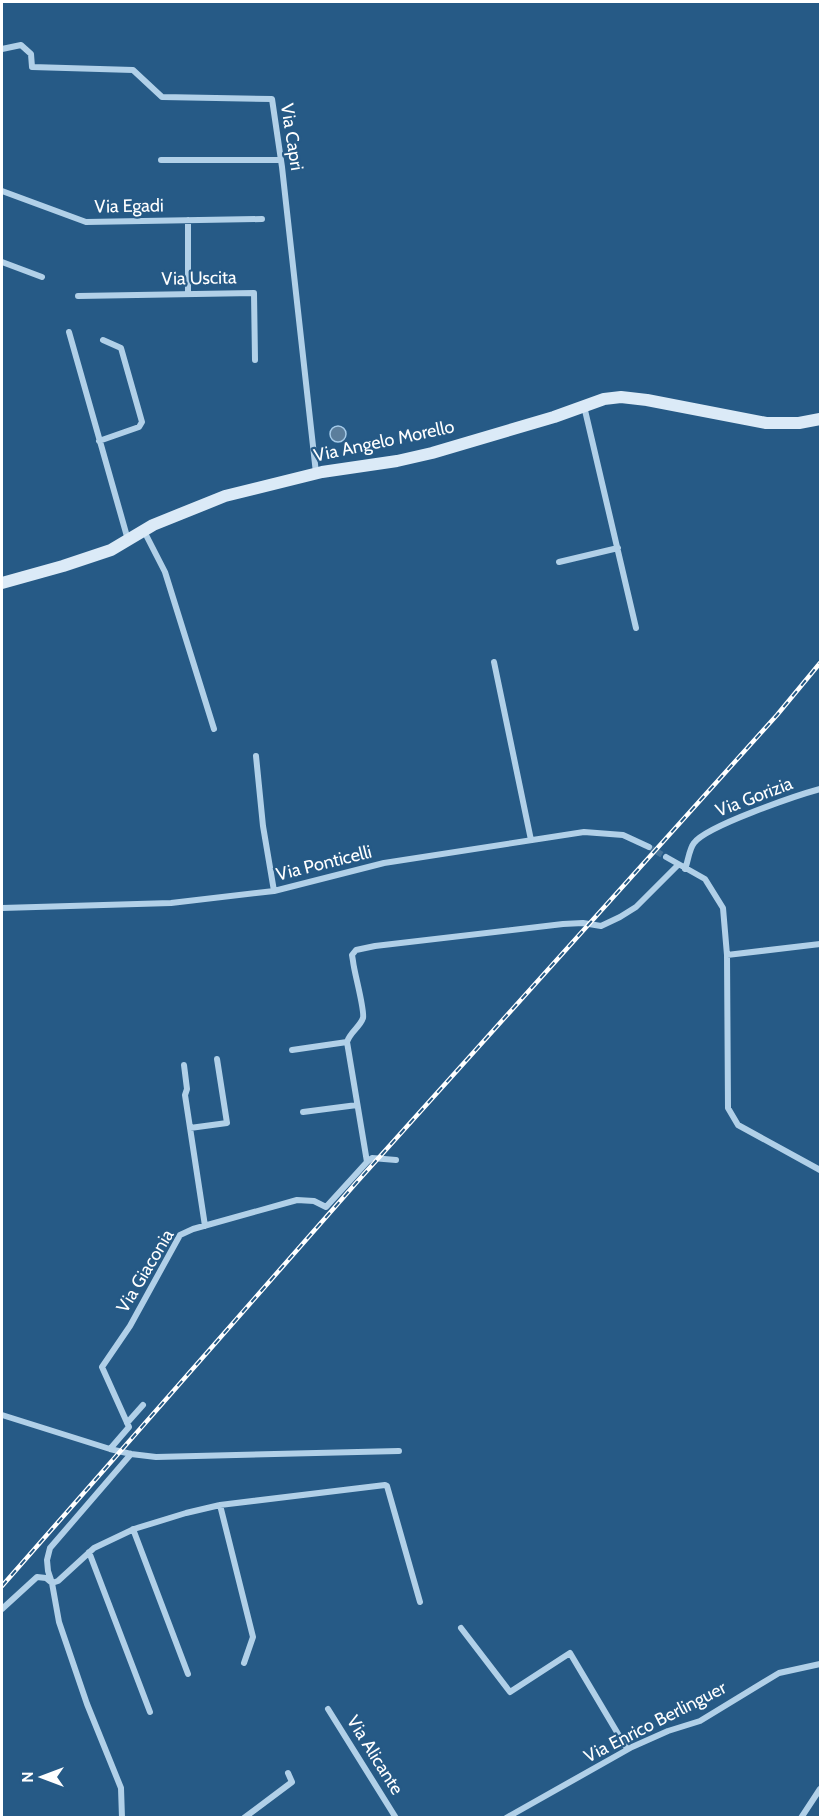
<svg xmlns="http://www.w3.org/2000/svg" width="822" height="1819" viewBox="0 0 822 1819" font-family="Cabin,sans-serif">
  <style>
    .water { fill: #5b7e9c; stroke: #a6cbe9; stroke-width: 1.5 }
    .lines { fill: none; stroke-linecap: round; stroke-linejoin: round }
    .street-tunnel { stroke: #477398; stroke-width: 6; stroke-dasharray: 6 3; stroke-linecap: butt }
    .street { stroke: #b1d0e8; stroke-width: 6 }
    .secondary { stroke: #dbeaf7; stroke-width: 12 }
    .rail-casing { stroke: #fff; stroke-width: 4.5 }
    .rail { stroke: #265a86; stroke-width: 2; stroke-dasharray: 7; stroke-linecap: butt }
    .labels { text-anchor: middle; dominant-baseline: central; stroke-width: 4.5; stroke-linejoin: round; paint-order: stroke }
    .street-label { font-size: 18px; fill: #fff; stroke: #265a86 }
  </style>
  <rect width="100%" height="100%" fill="#265a86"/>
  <path class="water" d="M330 434a8 8 0 1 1 16 0a8 8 0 1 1-16 0Z"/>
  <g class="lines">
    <path class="street-tunnel" d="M 649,847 L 666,857"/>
    <path class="street" d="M 2,49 L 21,45 L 31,54 L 32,67 L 133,70 L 162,97 L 272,99 L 282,167 L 316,473
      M 161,160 L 281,160
      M 2,191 L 86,222 L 262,219
      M 188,220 L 188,293
      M 2,262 L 42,277
      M 78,296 L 254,293 L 255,360
      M 69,332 L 128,540
      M 584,406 L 636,628
      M 99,441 L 139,427 L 142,422 L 121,348 L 103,340
      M 144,531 L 165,572 L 214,729
      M 559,562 L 618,548
      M 494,662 L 531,840
      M 256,756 L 263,826 L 274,891
      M 666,857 L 705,879 L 723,908 L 727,955 L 728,1108 L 738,1125 L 820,1170
      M 685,869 C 688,862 689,849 694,843 C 706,826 798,795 820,789
      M 2,908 L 171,903 L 274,891 L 384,863 L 584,832 L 623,835 L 649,847
      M 727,955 L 820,944
      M 347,1042 C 350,1032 360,1027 363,1018 C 365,1010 354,972 353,961 L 352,955 L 356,950 L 375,946 L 563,924 L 583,923 L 601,926 L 620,917 L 636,907 L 678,865
      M 292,1050 L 347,1042
      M 184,1065 L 187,1089 L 185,1095 L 205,1226
      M 303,1112 L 357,1105
      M 190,1128 L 227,1123 L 217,1059
      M 367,1162 L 372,1158 L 396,1160
      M 2,1415 L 110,1449 L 129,1427 L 102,1367 L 130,1326 L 180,1235 L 193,1229 L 297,1200 L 314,1201 L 326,1207 L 367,1162 L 347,1042
      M 127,1423 L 143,1405
      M 110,1449 L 131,1454 L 156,1457 L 399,1451
      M 220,1505 L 253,1637 L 244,1663
      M 133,1529 L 188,1674
      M 89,1552 L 150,1712
      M 2,1609 L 37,1577 L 46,1578 L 52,1583 L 58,1581 L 94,1548 L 134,1529 L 186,1513 L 220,1505 L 385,1485 L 387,1486 L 420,1602
      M 461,1628 L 510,1692 L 570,1653 L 627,1749
      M 328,1709 L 396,1818
      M 122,1818 L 121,1788 L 87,1704 L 59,1622 L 52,1583 L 48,1571 L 47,1560 L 50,1548 L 131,1454
      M 244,1818 L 292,1782 L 288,1773
      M 506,1818 L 632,1747 L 668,1731 L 700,1721 L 779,1673 L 820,1664
      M 801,1818 L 820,1789"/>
    <path class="secondary" d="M 2,583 L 63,566 L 111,550 L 153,525 L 225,496 L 322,472 L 397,461 L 432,453 L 554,417 L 604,399 L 621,397 L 647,400 L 766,423 L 799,423 L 820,419"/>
    <g class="rail-casing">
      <path id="rail" d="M 2,1586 L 356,1183 L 777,715 L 820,663"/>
    </g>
    <use href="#rail" class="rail"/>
  </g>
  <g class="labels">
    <g class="street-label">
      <text transform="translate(292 137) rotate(81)">Via Capri</text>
      <text transform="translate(129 206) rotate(-1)">Via Egadi</text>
      <text transform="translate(199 278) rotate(-1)">Via Uscita</text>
      <text transform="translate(384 441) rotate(-12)">Via Angelo Morello</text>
      <text transform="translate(754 797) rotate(-21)">Via Gorizia</text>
      <text transform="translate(324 863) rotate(-14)">Via Ponticelli</text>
      <text transform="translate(145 1271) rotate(-59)">Via Giaconia</text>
      <text transform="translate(655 1722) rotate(-27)">Via Enrico Berlinguer</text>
      <text transform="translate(375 1755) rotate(58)">Via Alicante</text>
    </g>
  </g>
  <rect width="822" height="1819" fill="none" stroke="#ffffff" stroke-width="6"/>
  <g transform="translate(42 1777) rotate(270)" stroke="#265a86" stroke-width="4.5" paint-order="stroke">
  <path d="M0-4.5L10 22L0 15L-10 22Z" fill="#ffffff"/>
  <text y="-9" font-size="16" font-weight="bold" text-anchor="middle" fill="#ffffff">N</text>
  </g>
</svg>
